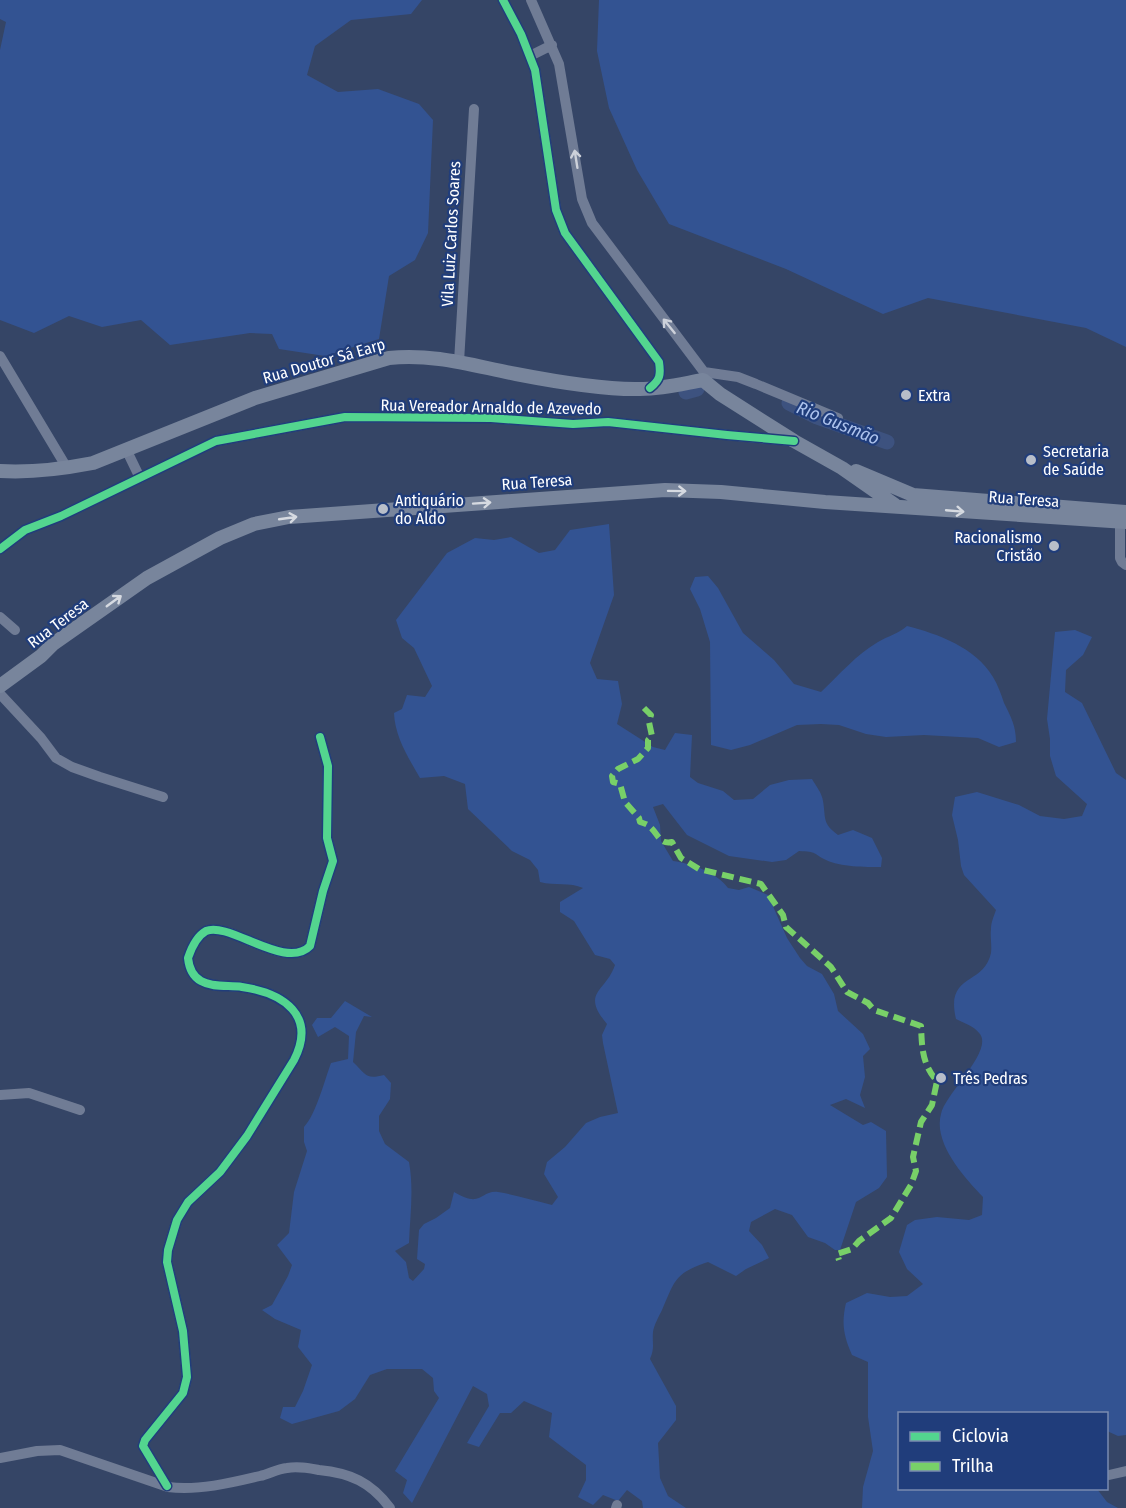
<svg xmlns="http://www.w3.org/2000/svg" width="1126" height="1508" viewBox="0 0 1126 1508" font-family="'Fira Sans Condensed',sans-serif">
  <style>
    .green { fill: #335392 }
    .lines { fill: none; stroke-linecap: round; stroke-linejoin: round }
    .river { stroke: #3d527f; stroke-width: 15 }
    .minor { stroke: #707c95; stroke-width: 10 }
    .major { stroke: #78859c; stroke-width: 14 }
    .quiet { stroke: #78d068; stroke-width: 6; stroke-dasharray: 12 6; stroke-linecap: butt }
    .cycleway-casing { stroke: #203d7b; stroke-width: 11 }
    .cycleway { stroke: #53d58f; stroke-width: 8 }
    .oneway { stroke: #cdd1da }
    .oneway2 { stroke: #d6dae1 }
    .poi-dot { fill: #b8bec9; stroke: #203d7b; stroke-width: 2 }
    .labels { text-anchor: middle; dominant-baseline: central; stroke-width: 4.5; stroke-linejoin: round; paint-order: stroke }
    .street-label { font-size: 16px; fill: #fff; stroke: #203d7b }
    .poi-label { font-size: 16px; fill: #fff; stroke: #203d7b; text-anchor: start }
    .water-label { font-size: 18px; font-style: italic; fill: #aec4ee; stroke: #203d7b }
  </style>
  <rect width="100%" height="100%" fill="#354566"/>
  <path class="green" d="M 0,0 L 422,0 L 411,14 L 351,20 L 315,46 L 307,75 L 338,92 L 378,89 L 419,104 L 433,120 L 428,233 L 415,260 L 389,276 L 379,339 L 325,356 L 279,349 L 272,334 L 250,333 L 170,345 L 141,320 L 102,327 L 69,316 L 34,333 L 0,320 L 0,50 L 6,22 L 0,19 Z
    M 599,0 L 1126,0 L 1126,347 L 1086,328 L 928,298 L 883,314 L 786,269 L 669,224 L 637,170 L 609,108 L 597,51 Z
    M 609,524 L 614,595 L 590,663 L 597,679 L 618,681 L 622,704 L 617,724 L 653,747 L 665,750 L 675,733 L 692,735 L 690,777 L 698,783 L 723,791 L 734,800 L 753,799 L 770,785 L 789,780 L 812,779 C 816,786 822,793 823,801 C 826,819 822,823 838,835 L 853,830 L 872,838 L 882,858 L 881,867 C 866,867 840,867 826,860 C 812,853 818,852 799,851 L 786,860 L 772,862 L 729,856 L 687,835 L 663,804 L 653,807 L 660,825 L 661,841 L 673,861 C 693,864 716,872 728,888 L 739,890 L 749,887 L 768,895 L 787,938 L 800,958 L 807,966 L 822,974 L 834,994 L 838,1011 L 863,1034 L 870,1049 L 863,1056 L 865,1077 L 860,1095 L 865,1108 L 846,1099 L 830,1105 L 863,1125 L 871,1122 L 886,1131 L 887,1177 L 879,1188 L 856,1202 L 840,1250 L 835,1250 L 825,1243 L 808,1237 L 792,1215 L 775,1209 L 751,1222 L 749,1231 L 762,1245 L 769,1258 L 746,1269 L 736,1276 L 708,1262 C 675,1273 675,1280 662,1310 C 659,1316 654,1325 653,1332 C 652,1344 655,1347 650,1359 L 676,1406 L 676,1420 L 658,1443 L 660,1478 L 668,1496 L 686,1508 L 643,1508 L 642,1501 L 627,1490 L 618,1501 L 603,1495 L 593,1505 L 578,1497 L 586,1480 L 586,1465 L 549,1437 L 552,1413 L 524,1401 L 511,1413 L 500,1413 L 479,1447 L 467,1443 L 489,1406 L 487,1394 L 473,1386 L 412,1503 L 403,1493 L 407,1480 L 395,1471 L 439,1398 L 434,1391 L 433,1378 L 422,1369 L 387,1369 L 370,1375 L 355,1399 L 339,1411 L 292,1424 L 280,1418 L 283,1407 L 295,1407 L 303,1391 L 312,1365 L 298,1347 L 301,1330 L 275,1319 L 262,1310 L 272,1305 L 288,1276 L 292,1265 L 277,1245 L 289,1233 L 294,1192 L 307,1151 L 304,1142 L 304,1127 C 316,1114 324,1082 331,1063 L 348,1059 L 349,1036 L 335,1027 L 318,1037 L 312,1025 L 317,1018 L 331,1018 L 345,1001 L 372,1017 L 364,1016 L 356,1032 L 353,1062 C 366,1074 365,1080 384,1075 L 391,1083 L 390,1099 L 379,1116 L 379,1131 L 385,1144 L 409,1162 C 414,1190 410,1215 409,1243 L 395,1251 L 406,1262 L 409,1278 L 413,1281 L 424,1269 L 425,1264 L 417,1259 L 419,1230 L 424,1224 L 436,1218 L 450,1208 L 454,1192 C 482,1209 480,1190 498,1192 C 516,1195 533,1200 552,1205 L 558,1197 L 544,1174 L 547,1162 L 565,1147 L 586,1123 L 600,1117 L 618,1113 L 603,1043 L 602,1035 L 607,1024 C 580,992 606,992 615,965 L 610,959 L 595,955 L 574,921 L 560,912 L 560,902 L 583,888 C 570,882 555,886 540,882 L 538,870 L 530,860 L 512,851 L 468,809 L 465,784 L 444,776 L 420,778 C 408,757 395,737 394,713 L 402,709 L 407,695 L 425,697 L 432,686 L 414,648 L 402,638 L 396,620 L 447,553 L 475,538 L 494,540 L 511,537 L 539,553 L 555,550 L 570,530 Z
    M 708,576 L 718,588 L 743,633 L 774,660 L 794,684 L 821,692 C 839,675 857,654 878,642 C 888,636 898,634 907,626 C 938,634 975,647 993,677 C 998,685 1001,694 1004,703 C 1011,717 1016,726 1016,742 L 999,747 L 978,738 L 924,735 L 886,737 L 866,734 L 839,725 L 821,724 L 797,725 L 750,745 L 731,750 L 711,745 L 710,642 L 700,609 L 690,589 L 695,577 Z
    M 1075,630 L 1092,637 L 1083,655 L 1066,670 L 1065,692 L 1082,703 L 1116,773 L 1126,780 L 1126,1435 L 1118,1436 L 1107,1431 L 1106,1414 L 900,1414 L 900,1488 L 1097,1489 L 1107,1502 L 1118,1508 L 862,1508 L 863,1487 L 873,1451 L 868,1417 L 868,1362 L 852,1355 C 844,1337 841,1324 846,1303 L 867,1293 L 890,1297 L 907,1296 L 923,1284 L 907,1269 L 899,1252 L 907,1225 L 915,1220 L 937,1217 L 969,1220 L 982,1215 L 983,1197 C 964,1177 933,1143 941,1114 C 945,1094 993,1052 980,1034 C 974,1026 964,1023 956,1019 C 945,973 984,986 991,953 C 992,945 990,936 991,929 C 991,922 994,916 996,910 L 964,875 L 961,866 L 958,840 L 952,815 L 955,797 L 977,792 L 1019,805 L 1040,816 L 1064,819 L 1082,816 L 1087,804 L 1056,776 L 1050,756 L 1050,739 L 1047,719 L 1055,632 Z"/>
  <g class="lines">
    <path class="river" d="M 686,392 L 697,389
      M 789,403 L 817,417 L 887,442"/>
    <path class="minor" d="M 503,0 L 521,34 L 535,70 L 556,210 L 565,233 L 659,362 C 661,375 660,380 650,388
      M 531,0 L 559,64 L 582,199 L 592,223 L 704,372 L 703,380
      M 530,56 L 552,45
      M 0,356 L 67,468
      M 459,362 L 474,109
      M 704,372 L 738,377 L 756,384 L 838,418
      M 126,449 L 140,478
      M 1120,521 L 1120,558 L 1122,562 L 1126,565
      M 0,549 L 25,530 L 61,516 L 216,441 L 345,417 L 491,418 L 573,424 L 608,422 L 727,435 L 793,441
      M 0,617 L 15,630
      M 0,694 L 41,738 L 56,758 L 72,767 L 100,777 L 163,797
      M 0,1095 L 29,1093 L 80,1110
      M 0,1458 L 37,1451 L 60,1450 L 168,1487 C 197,1491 231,1483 260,1476 C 269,1474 277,1469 287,1468 C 298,1466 308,1468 319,1470 C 350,1473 371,1482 390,1508
      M 1109,1475 L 1126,1471
      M 167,1486 L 143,1446 L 145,1440 L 183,1393 L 187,1377 L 183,1331 L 167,1262 L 168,1250 L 177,1220 L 188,1202 L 220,1172 L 247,1136 L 294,1060 C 317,1015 283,993 242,987 C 229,985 213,988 201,981 C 192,976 189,968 188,958 C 191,949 197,936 206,931 C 229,921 286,971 310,946 L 323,891 L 333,861 L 327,838 L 328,766 L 320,737
      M 616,1508 L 617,1505"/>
    <path class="major" d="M 0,471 C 31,473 62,469 93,463 L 255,398 L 389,358 C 433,353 474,366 516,374 C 552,381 598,389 635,389 C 658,390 681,384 703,380 L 720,394 L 794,441 L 842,468 L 895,505
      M 856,471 L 913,495 L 1126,512
      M 0,686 L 41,656 L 53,644 L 147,578 L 220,538 L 254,524 L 289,517 L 665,490 L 721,492 L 825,502 L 1126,522"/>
    <path class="quiet" d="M 644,708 L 651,715 L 649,722 L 652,736 L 648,740 L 648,748 L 638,759 L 618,769 L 612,776 L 613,782 L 620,784 L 625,802 L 639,818 L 640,822 C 643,823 647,824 649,826 C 658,833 659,845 672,842 L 681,858 L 699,869 L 761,884 L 783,915 L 786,927 L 831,967 L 847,992 L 868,1003 L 874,1010 L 921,1026 C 922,1048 922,1064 937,1081 L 932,1105 L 921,1122 L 913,1157 L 916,1171 L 911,1185 L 891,1218 L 859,1241 L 852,1249 L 837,1254 L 839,1260"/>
    <g class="cycleway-casing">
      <path id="cycleway" d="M 503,0 L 521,34 L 535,70 L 556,210 L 565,233 L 659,362 C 661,375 660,380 650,388
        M 0,549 L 25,530 L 61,516 L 216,441 L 345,417 L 491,418 L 573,424 L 608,422 L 727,435 L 794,441
        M 167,1486 L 143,1446 L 145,1440 L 183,1393 L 187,1377 L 183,1331 L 167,1262 L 168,1250 L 177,1220 L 188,1202 L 220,1172 L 247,1136 L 294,1060 C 317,1015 283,993 242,987 C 229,985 213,988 201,981 C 192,976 189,968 188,958 C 191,949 197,936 206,931 C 229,921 286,971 310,946 L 323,891 L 333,861 L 327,838 L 328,766 L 320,737"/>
    </g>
    <use href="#cycleway" class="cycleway"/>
  </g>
  <defs><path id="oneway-shaft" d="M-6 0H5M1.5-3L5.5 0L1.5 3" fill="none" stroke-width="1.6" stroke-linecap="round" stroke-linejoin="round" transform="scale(1.5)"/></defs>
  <g class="oneway">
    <use href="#oneway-shaft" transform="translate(576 159) rotate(-99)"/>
    <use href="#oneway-shaft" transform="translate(669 326) rotate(-129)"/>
  </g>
  <g class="oneway2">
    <use href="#oneway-shaft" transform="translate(677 491) rotate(1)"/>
    <use href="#oneway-shaft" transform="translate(482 503) rotate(-4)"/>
    <use href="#oneway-shaft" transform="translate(955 511) rotate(5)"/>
    <use href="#oneway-shaft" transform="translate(288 518) rotate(-8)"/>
    <use href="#oneway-shaft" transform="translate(114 601) rotate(-36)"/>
  </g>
  <g class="poi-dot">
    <circle cx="906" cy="395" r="6"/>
    <circle cx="1031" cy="460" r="6"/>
    <circle cx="383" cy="509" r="6"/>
    <circle cx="1054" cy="546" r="6"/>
    <circle cx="941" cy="1078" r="6"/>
  </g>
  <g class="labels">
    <g class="street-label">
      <text transform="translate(451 234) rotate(-87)">Vila Luiz Carlos Soares</text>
      <text transform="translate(324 361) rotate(-16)">Rua Doutor Sá Earp</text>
      <text transform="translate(491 407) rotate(1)">Rua Vereador Arnaldo de Azevedo</text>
      <text transform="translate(537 482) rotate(-4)">Rua Teresa</text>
      <text transform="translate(1024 499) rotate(4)">Rua Teresa</text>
      <text transform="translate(58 623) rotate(-37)">Rua Teresa</text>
    </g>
    <g class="poi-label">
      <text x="918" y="395">Extra</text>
      <text x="1043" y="451">Secretaria<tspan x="1043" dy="18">de Saúde</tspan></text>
      <text x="395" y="500">Antiquário<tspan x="395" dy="18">do Aldo</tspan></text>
      <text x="1042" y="537" text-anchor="end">Racionalismo<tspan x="1042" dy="18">Cristão</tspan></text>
      <text x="953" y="1078">Três Pedras</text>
    </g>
    <g class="water-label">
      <text transform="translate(838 423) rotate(22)">Rio Gusmão</text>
    </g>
  </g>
  <rect x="898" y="1412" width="210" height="78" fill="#203d7b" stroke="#798bb0" stroke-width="1.5"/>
  <rect x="910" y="1432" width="30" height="9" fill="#53d58f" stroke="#798bb0" stroke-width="1.5"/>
  <text x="952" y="1442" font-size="18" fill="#ffffff">Ciclovia</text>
  <rect x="910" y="1462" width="30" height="9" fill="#78d068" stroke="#798bb0" stroke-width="1.5"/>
  <text x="952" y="1472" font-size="18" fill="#ffffff">Trilha</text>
</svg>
